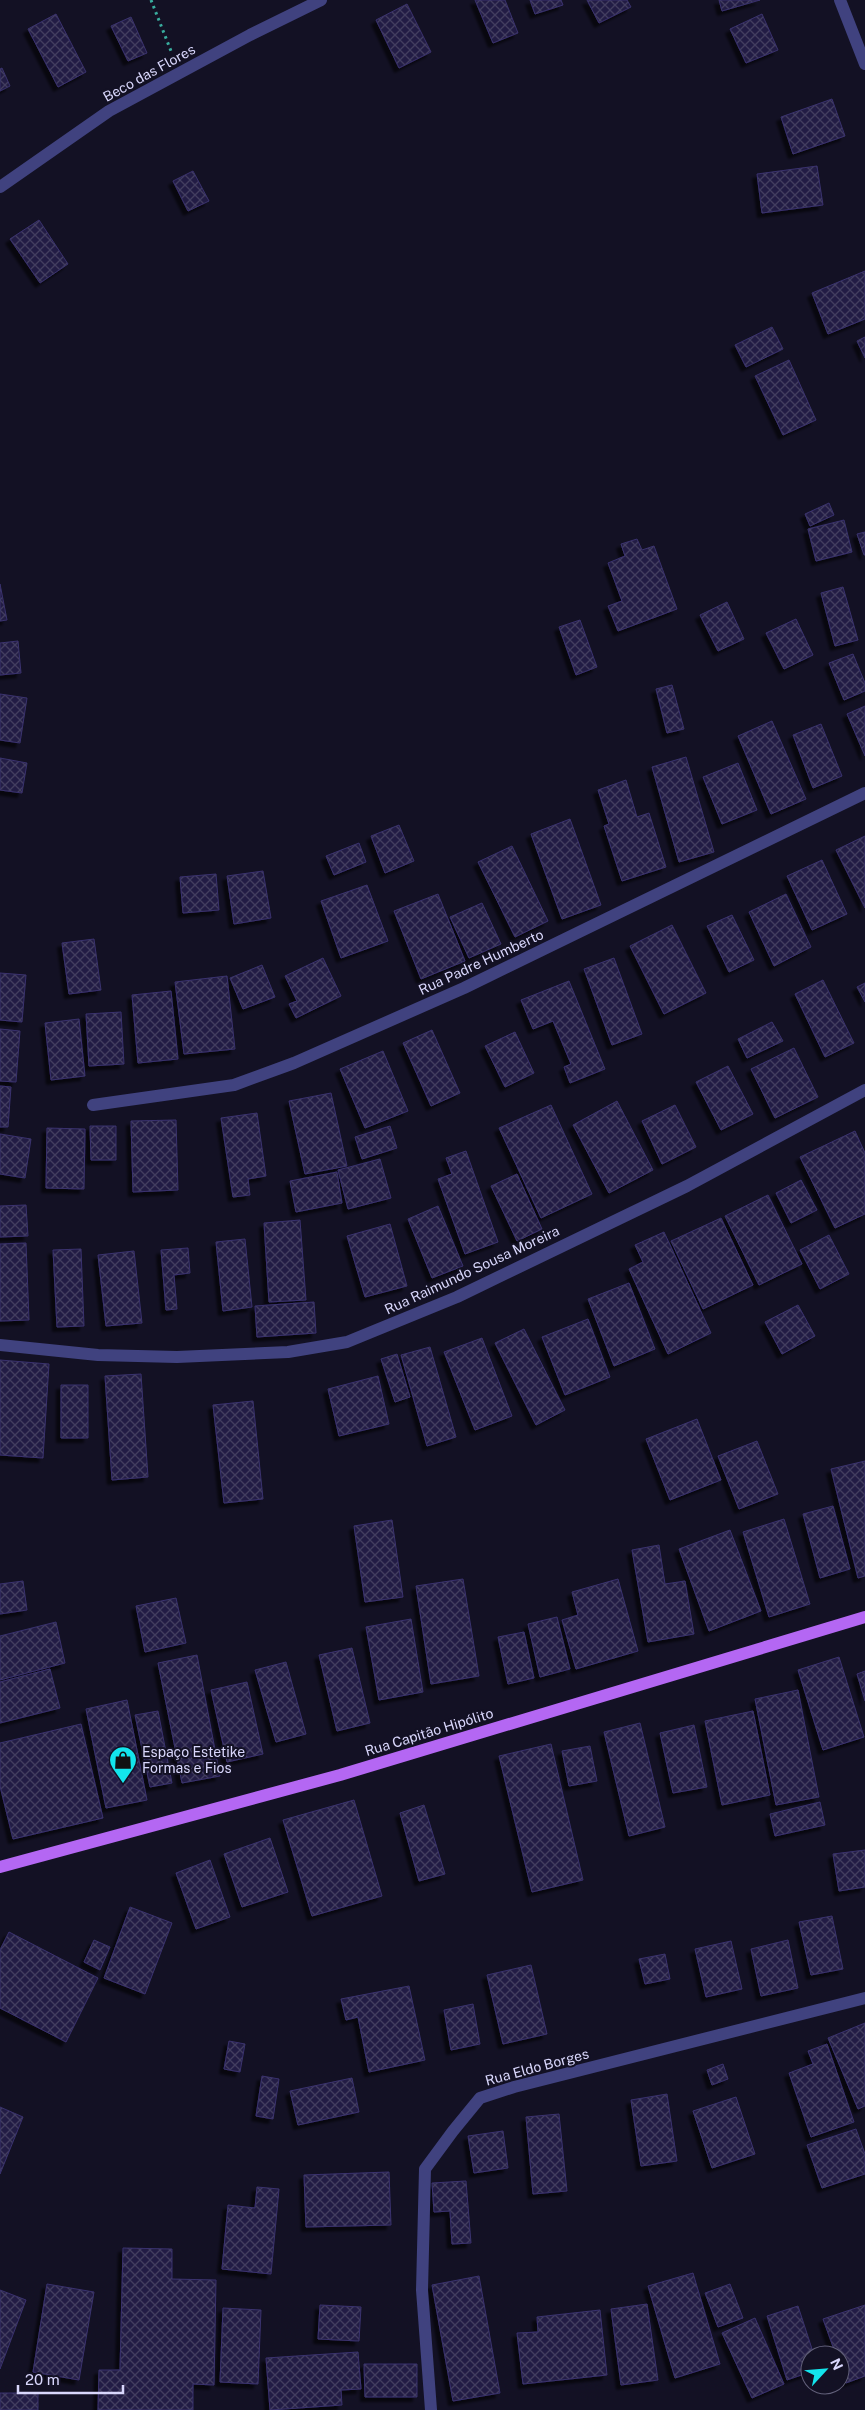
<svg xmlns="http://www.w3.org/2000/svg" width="865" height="2410" viewBox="0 0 865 2410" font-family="'Public Sans',sans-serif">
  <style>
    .building { fill: url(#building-cross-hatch); stroke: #3a326e; filter: url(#shadow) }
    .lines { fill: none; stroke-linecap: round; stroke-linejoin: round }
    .path { stroke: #39ad9e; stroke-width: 3; stroke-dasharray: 2.5 4; stroke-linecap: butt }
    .minor { stroke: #40427f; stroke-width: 12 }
    .major { stroke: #b467f3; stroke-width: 12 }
    .labels { text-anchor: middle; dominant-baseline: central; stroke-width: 4; stroke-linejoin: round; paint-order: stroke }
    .street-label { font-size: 14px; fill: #d9d7fc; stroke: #131124 }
    .poi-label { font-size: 14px; fill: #d9d7fc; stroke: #131124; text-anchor: start }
  </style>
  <defs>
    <pattern id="building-cross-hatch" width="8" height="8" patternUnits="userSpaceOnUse" patternTransform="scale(1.25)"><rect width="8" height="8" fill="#231e44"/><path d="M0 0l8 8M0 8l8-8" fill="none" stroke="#423e60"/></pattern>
    <filter id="shadow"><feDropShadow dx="-4.5" dy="4.5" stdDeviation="1" flood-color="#0009"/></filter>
  </defs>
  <rect width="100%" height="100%" fill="#131124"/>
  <path class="building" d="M 475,0 L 505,0 L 518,33 L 493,43 Z
    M 530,0 L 561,0 L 563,5 L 535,14 Z
    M 587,0 L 627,0 L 631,7 L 599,23 Z
    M 719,0 L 760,0 L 722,11 Z
    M 407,4 L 431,52 L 399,68 L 376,20 Z
    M 56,14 L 86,72 L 58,87 L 28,29 Z
    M 762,14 L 778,50 L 746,63 L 730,29 Z
    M 131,17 L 147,53 L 128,61 L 111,26 Z
    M 2,68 L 10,86 L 0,91 L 0,69 Z
    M 832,99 L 845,136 L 793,154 L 781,117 Z
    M 817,166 L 823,205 L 762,213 L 757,174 Z
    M 193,171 L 209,201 L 188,211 L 173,181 Z
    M 39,220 L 68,264 L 40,283 L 10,239 Z
    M 865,271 L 865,319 L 828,334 L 812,293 Z
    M 772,327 L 783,349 L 746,367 L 735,345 Z
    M 865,337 L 865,358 L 857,341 Z
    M 789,360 L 816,420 L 783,435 L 755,376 Z
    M 829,503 L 834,515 L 810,526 L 805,514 Z
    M 844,520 L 852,552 L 816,561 L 808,529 Z
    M 865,532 L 865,555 L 864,555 L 857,534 Z
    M 637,539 L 642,550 L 654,546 L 677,609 L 618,631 L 608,606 L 622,601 L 608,563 L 625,556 L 621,544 Z
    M 0,584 L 7,620 L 0,621 Z
    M 843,587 L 858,640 L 835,646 L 821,593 Z
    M 727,602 L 744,639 L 718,651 L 700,615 Z
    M 796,619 L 813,655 L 784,669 L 766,633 Z
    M 580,620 L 597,667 L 576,675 L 559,627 Z
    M 18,641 L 21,673 L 0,675 L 0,643 Z
    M 853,654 L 865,683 L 865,691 L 844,700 L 829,663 Z
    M 672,685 L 684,729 L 667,733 L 656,689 Z
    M 0,694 L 27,698 L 20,743 L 0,740 Z
    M 865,706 L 865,756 L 847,714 Z
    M 772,721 L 806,799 L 771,814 L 738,736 Z
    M 821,724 L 842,776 L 813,788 L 793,735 Z
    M 686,757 L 714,852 L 679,862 L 652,767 Z
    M 0,758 L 27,763 L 22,793 L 0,790 Z
    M 738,763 L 757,810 L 722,824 L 703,777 Z
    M 626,780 L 637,817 L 649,813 L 666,867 L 622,881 L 604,826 L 609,824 L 598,790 Z
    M 570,819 L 601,905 L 562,919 L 531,834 Z
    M 399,825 L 414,861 L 385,873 L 371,836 Z
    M 865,836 L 865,908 L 836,850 Z
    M 359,843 L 366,862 L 334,875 L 326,856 Z
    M 512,846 L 548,921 L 515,937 L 478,862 Z
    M 822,860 L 847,914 L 812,930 L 787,876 Z
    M 263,871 L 271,918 L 234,924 L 227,876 Z
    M 216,874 L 219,910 L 183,913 L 180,877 Z
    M 367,885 L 388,941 L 341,958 L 321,901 Z
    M 438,894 L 465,961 L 421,979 L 394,911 Z
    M 786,894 L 811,947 L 774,966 L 749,912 Z
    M 482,903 L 501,944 L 469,958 L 450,917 Z
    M 732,915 L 754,960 L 729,972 L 707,926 Z
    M 672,925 L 706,993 L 664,1014 L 630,946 Z
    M 94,939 L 101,990 L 69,994 L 62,943 Z
    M 323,958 L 341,996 L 296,1018 L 289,1004 L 297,1001 L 285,976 Z
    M 614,958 L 642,1034 L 612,1045 L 584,969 Z
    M 262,965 L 275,997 L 243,1009 L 230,978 Z
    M 0,973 L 26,975 L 22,1022 L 0,1020 Z
    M 227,976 L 235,1049 L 184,1054 L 175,982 Z
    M 823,980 L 854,1043 L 825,1057 L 795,994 Z
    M 569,981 L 605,1069 L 570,1083 L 564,1067 L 571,1064 L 553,1021 L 533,1029 L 521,1000 Z
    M 865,983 L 865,1002 L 857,987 Z
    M 171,991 L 178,1059 L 138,1063 L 132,995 Z
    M 121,1012 L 124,1064 L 89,1066 L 86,1014 Z
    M 79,1019 L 85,1076 L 51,1080 L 45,1023 Z
    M 772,1022 L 783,1041 L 747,1058 L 738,1039 Z
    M 0,1029 L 20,1031 L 16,1082 L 0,1081 Z
    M 432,1030 L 460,1093 L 431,1106 L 403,1043 Z
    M 515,1032 L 534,1073 L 505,1087 L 485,1046 Z
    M 794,1048 L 818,1097 L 775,1118 L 751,1069 Z
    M 383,1051 L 408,1111 L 365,1128 L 340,1069 Z
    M 728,1066 L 753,1114 L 721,1130 L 696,1082 Z
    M 0,1086 L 11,1087 L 8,1127 L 0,1127 Z
    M 331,1093 L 347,1166 L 305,1174 L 289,1101 Z
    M 617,1101 L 653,1170 L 609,1193 L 573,1125 Z
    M 551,1105 L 592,1194 L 541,1218 L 499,1128 Z
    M 675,1105 L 696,1147 L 662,1164 L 642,1121 Z
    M 257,1113 L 266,1176 L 248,1179 L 250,1195 L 233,1197 L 221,1118 Z
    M 176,1120 L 178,1190 L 133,1192 L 131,1121 Z
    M 90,1126 L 116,1126 L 116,1160 L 91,1160 Z
    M 390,1126 L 397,1148 L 362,1159 L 355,1137 Z
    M 47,1128 L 85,1129 L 84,1189 L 46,1188 Z
    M 855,1131 L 865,1153 L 865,1214 L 835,1228 L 800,1157 Z
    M 0,1134 L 31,1139 L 25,1178 L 0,1174 Z
    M 466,1151 L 498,1242 L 465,1254 L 438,1179 L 452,1174 L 446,1158 Z
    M 380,1159 L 391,1198 L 348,1209 L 338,1170 Z
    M 337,1172 L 342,1203 L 296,1212 L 290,1181 Z
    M 517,1174 L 542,1229 L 517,1241 L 491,1186 Z
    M 801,1180 L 817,1210 L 791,1223 L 776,1193 Z
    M 768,1195 L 802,1264 L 759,1285 L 725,1216 Z
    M 26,1205 L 28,1236 L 0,1237 L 0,1206 Z
    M 438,1206 L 463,1266 L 432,1278 L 408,1219 Z
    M 721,1218 L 753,1285 L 703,1309 L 671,1241 Z
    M 300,1220 L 306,1300 L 269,1302 L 264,1223 Z
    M 390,1224 L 407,1286 L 365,1297 L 347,1236 Z
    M 664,1232 L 711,1333 L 668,1354 L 629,1269 L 643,1262 L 635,1245 Z
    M 829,1235 L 849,1274 L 820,1289 L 800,1250 Z
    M 245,1239 L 252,1307 L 223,1311 L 216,1242 Z
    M 26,1243 L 29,1320 L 0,1321 L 0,1244 Z
    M 188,1248 L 190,1273 L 174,1275 L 177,1309 L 166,1310 L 161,1250 Z
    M 81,1249 L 84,1326 L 57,1327 L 53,1250 Z
    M 134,1251 L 142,1323 L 106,1326 L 98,1255 Z
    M 629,1283 L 655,1349 L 614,1366 L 588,1299 Z
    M 314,1302 L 316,1333 L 257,1337 L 255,1306 Z
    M 798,1305 L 815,1336 L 782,1354 L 765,1322 Z
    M 588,1319 L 610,1377 L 565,1395 L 542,1337 Z
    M 524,1329 L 565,1410 L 536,1425 L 495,1343 Z
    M 482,1338 L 512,1416 L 475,1430 L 444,1352 Z
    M 430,1347 L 456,1437 L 427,1446 L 401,1355 Z
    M 397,1354 L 410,1397 L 395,1402 L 381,1359 Z
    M 0,1360 L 49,1364 L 43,1458 L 0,1455 Z
    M 141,1374 L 148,1477 L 112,1480 L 105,1376 Z
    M 378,1376 L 389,1424 L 339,1436 L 328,1389 Z
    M 61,1385 L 88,1385 L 88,1438 L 61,1438 Z
    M 253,1401 L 263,1499 L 224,1503 L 213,1405 Z
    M 697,1419 L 721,1480 L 670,1500 L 646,1439 Z
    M 757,1441 L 778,1494 L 739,1509 L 718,1456 Z
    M 865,1461 L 865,1576 L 858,1578 L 831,1469 Z
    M 833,1506 L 850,1569 L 820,1578 L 803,1514 Z
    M 784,1519 L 810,1604 L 769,1617 L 743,1532 Z
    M 392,1520 L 403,1597 L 365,1602 L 354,1526 Z
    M 730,1530 L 761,1611 L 709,1631 L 679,1549 Z
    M 659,1545 L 665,1584 L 685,1581 L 694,1634 L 648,1642 L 632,1550 Z
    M 463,1579 L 479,1676 L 431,1684 L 416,1586 Z
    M 618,1579 L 638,1651 L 576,1669 L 562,1620 L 578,1615 L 572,1592 Z
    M 23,1581 L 27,1610 L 0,1614 L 0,1584 Z
    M 176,1598 L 186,1643 L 145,1652 L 136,1606 Z
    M 557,1617 L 570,1669 L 540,1677 L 528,1624 Z
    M 411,1619 L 423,1692 L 379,1700 L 366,1627 Z
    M 56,1622 L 65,1663 L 0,1680 L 0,1636 Z
    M 524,1632 L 534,1678 L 508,1684 L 498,1637 Z
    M 352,1648 L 370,1723 L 337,1731 L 319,1655 Z
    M 197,1655 L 220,1776 L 182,1783 L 158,1663 Z
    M 839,1657 L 864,1737 L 823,1750 L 798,1670 Z
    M 286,1662 L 306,1734 L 276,1742 L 255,1670 Z
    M 50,1669 L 60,1708 L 0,1723 L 0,1682 Z
    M 865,1671 L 865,1701 L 857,1674 Z
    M 247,1682 L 263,1754 L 227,1762 L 211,1690 Z
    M 798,1690 L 819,1797 L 776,1805 L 755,1699 Z
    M 127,1700 L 147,1800 L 106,1808 L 86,1709 Z
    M 158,1711 L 172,1783 L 150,1787 L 135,1715 Z
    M 753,1711 L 770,1795 L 722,1805 L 705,1721 Z
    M 640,1723 L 665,1827 L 629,1836 L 604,1732 Z
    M 81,1724 L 103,1818 L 13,1839 L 0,1786 L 0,1743 Z
    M 694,1725 L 707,1787 L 673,1793 L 660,1733 Z
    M 551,1744 L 583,1880 L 532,1892 L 499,1756 Z
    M 590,1746 L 597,1781 L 569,1786 L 562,1751 Z
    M 354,1800 L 382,1896 L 312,1916 L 283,1820 Z
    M 820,1802 L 825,1825 L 775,1836 L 770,1814 Z
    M 424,1805 L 445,1874 L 419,1881 L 400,1813 Z
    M 270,1838 L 288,1892 L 242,1907 L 224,1854 Z
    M 865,1850 L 865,1887 L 839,1891 L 833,1854 Z
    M 210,1860 L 230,1917 L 196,1929 L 176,1873 Z
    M 130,1907 L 172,1923 L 145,1994 L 104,1978 Z
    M 832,1916 L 843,1969 L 811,1975 L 799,1922 Z
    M 9,1932 L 98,1978 L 66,2042 L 0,2008 L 0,1950 Z
    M 94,1940 L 110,1947 L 100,1970 L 84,1962 Z
    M 788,1940 L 798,1988 L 761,1996 L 751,1949 Z
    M 731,1941 L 742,1989 L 706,1997 L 695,1949 Z
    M 665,1954 L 670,1979 L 645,1984 L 639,1959 Z
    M 531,1965 L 547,2034 L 503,2044 L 487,1975 Z
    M 409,1986 L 425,2060 L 369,2072 L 358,2017 L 346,2020 L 341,1999 Z
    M 473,2004 L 480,2044 L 451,2050 L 444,2010 Z
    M 865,2023 L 865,2106 L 858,2109 L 828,2038 Z
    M 229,2041 L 245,2044 L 240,2072 L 224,2069 Z
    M 827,2044 L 854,2122 L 811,2137 L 789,2073 L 813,2064 L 808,2051 Z
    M 723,2064 L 728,2079 L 712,2085 L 707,2070 Z
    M 262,2076 L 279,2079 L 273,2119 L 256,2116 Z
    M 352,2078 L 359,2112 L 298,2125 L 290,2091 Z
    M 667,2094 L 677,2161 L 641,2166 L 631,2100 Z
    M 736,2097 L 755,2154 L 712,2168 L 693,2111 Z
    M 0,2107 L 23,2117 L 0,2174 Z
    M 559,2114 L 567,2191 L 533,2194 L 526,2117 Z
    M 856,2129 L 865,2154 L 865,2174 L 822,2188 L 807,2145 Z
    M 503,2131 L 508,2168 L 474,2173 L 468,2136 Z
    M 389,2172 L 391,2225 L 306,2227 L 304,2175 Z
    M 466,2181 L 471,2243 L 452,2244 L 450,2211 L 434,2212 L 432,2183 Z
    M 257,2187 L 279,2189 L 271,2274 L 222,2269 L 228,2205 L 255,2208 Z
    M 123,2248 L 172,2249 L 172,2279 L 216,2280 L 214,2385 L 193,2384 L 193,2410 L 98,2410 L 99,2370 L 120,2370 Z
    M 693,2273 L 720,2364 L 675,2378 L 648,2286 Z
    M 479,2276 L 500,2393 L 453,2401 L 432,2285 Z
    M 47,2284 L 94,2292 L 79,2380 L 33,2372 Z
    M 730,2284 L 743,2318 L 718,2327 L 705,2293 Z
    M 0,2290 L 26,2300 L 0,2369 Z
    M 647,2304 L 658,2380 L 621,2385 L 611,2309 Z
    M 320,2305 L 361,2307 L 359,2341 L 318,2339 Z
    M 865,2305 L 865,2376 L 846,2383 L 840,2366 L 840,2355 L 836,2355 L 823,2319 Z
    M 798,2306 L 814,2355 L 810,2355 L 810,2372 L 787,2380 L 767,2316 Z
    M 223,2308 L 261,2310 L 258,2384 L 220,2382 Z
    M 600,2310 L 607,2375 L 523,2384 L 517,2333 L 538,2332 L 537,2317 Z
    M 755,2318 L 784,2384 L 752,2398 L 722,2333 Z
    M 358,2352 L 361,2389 L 341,2390 L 342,2405 L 270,2410 L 266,2358 Z
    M 364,2364 L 417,2364 L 417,2397 L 365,2397 Z
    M 0,2393 L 38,2393 L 38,2410 L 0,2410 Z"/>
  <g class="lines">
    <path class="path" d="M 151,0 L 171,51"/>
    <path class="minor" d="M 840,0 L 865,64
      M 0,187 L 109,111 L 250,35 L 321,0
      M 93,1105 L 234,1085 L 294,1063 L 464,988 L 865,793
      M 0,1345 L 98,1355 L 177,1357 L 288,1352 L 347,1342 L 457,1297 L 687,1186 L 865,1090
      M 431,2410 L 422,2290 L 425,2169 L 453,2131 L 480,2098 L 514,2087 L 865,1998"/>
    <path class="major" d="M 0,1867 L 340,1775 L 865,1617"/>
  </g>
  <defs>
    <g id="shop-pin" transform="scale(1.4375)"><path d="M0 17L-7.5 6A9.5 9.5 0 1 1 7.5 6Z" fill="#13e5ec" stroke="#131124"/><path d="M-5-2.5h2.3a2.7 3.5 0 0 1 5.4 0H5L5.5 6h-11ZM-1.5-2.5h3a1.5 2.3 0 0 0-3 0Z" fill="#111"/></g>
  </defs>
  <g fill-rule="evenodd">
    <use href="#shop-pin" x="123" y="1760"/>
  </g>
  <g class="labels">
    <g class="street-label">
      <text transform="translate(149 73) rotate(-29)">Beco das Flores</text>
      <text transform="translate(481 962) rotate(-25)">Rua Padre Humberto</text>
      <text transform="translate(472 1270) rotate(-25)">Rua Raimundo Sousa Moreira</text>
      <text transform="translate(429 1732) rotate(-17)">Rua Capitão Hipólito</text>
      <text transform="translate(537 2067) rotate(-15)">Rua Eldo Borges</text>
    </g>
    <g class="poi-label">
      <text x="142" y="1752">Espaço Estetike<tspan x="142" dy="16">Formas e Fios</tspan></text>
    </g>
  </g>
  <g transform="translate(825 2370) rotate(64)"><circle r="24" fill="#131124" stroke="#62607a"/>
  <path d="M0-4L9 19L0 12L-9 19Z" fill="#13e5ec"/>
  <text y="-8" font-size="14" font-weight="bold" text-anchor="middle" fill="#d9d7fc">N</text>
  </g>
  <path d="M18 2385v8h105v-8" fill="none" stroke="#d9d7fc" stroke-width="2.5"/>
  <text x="25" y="2385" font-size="15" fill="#d9d7fc" stroke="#131124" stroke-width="4" paint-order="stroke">20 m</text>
</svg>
